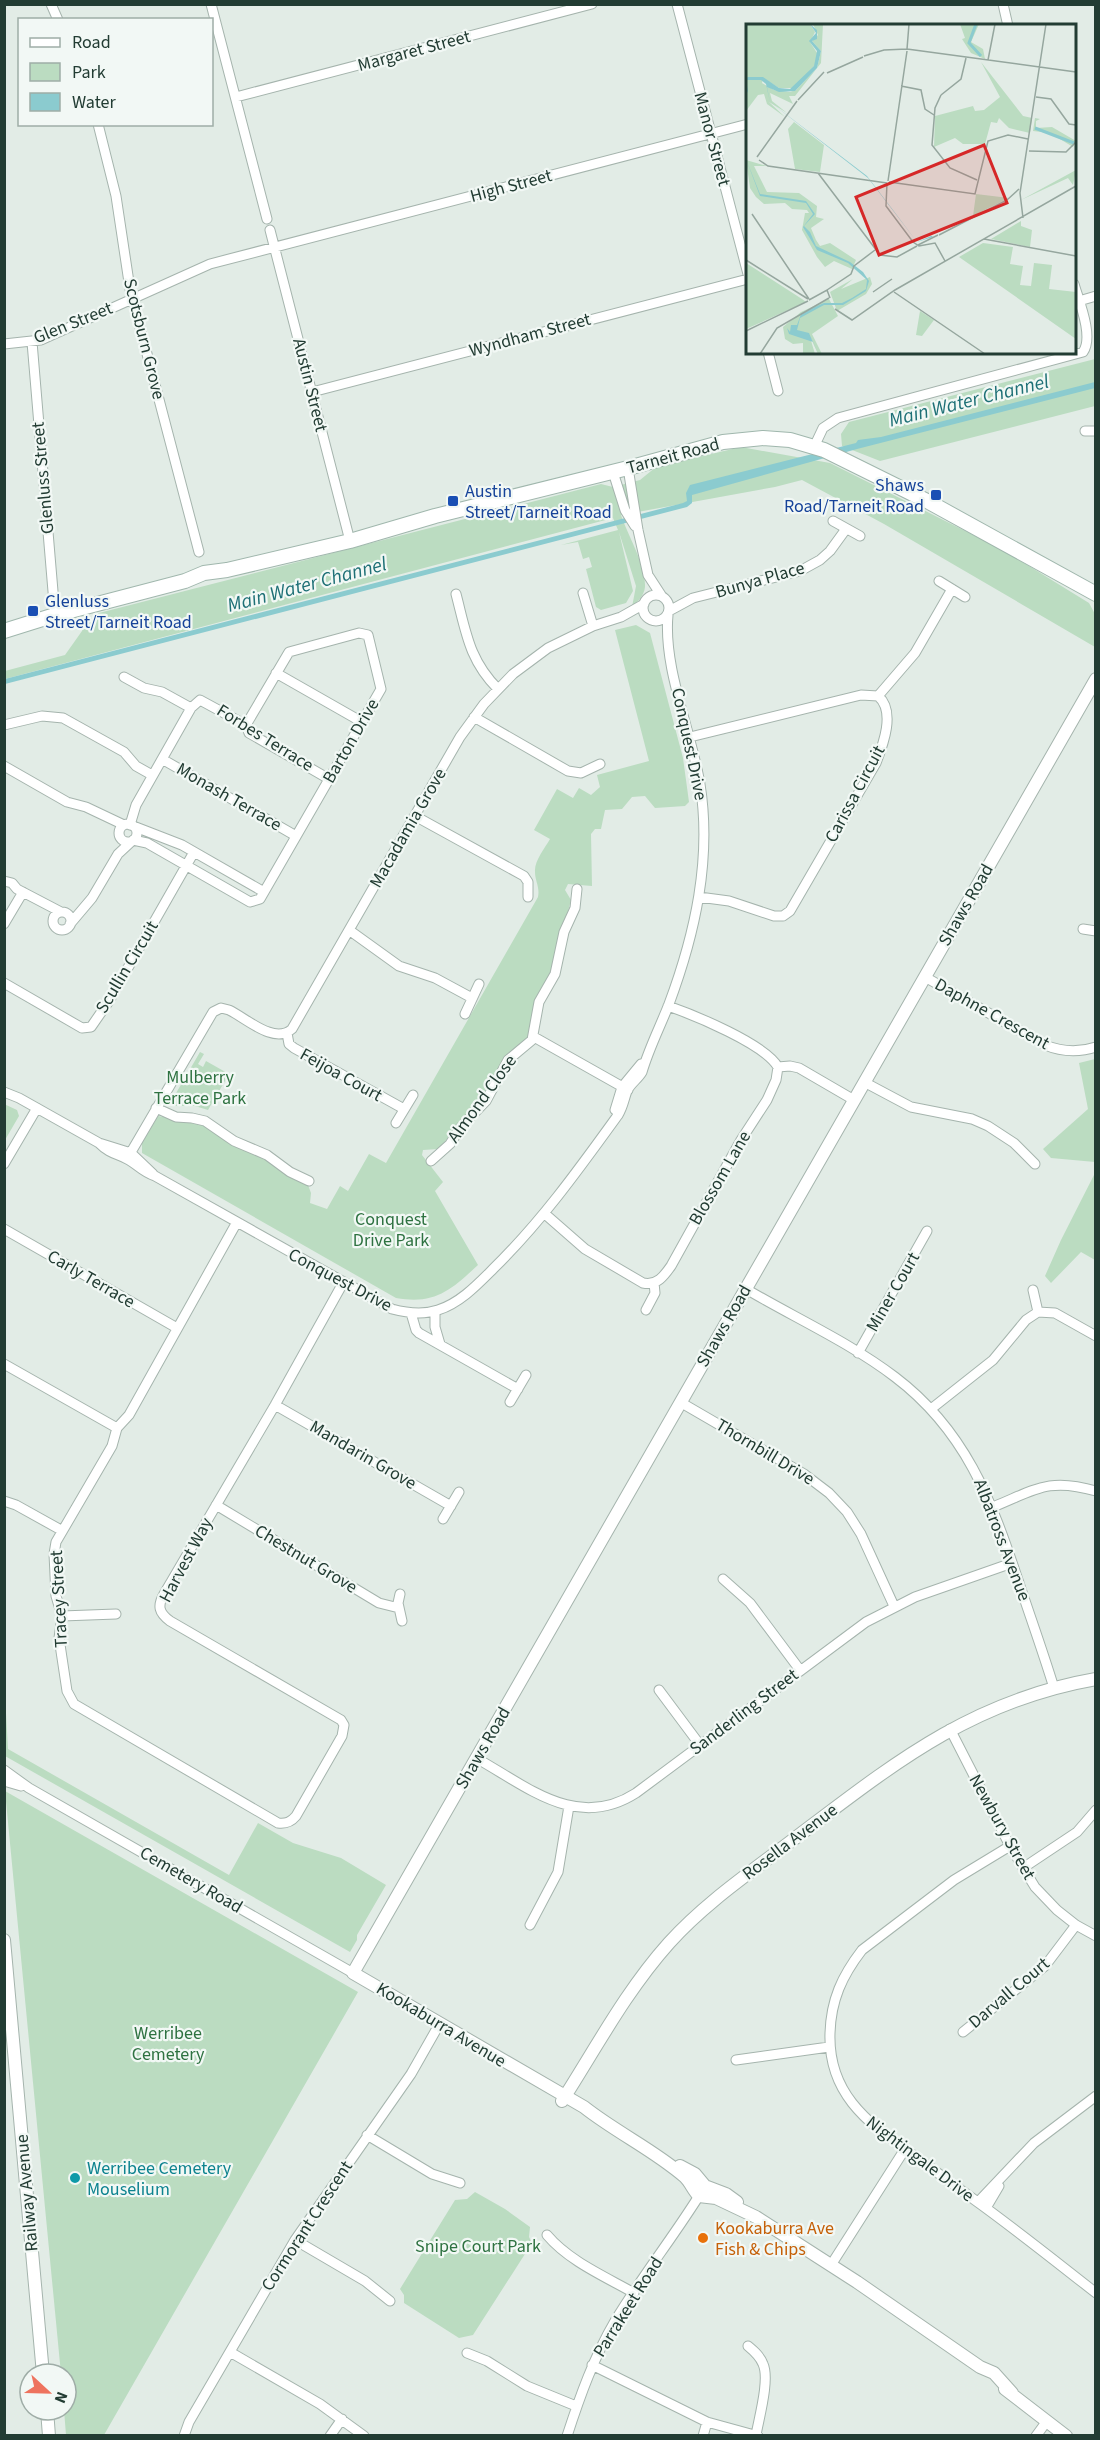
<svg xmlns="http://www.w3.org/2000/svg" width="1100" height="2440" viewBox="0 0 1100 2440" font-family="'Source Sans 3',sans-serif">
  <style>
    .green { fill: #bbdcc1 }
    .water { fill: #8bcbcf }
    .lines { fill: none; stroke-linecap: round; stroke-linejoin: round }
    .minor-casing { stroke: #a5b4ad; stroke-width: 11 }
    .tertiary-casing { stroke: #a5b4ad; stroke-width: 14 }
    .secondary-casing { stroke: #a0b7ad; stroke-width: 16 }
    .minor { stroke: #fff; stroke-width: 9 }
    .tertiary { stroke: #fff; stroke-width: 12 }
    .secondary { stroke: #fff; stroke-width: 14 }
    .transit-dot { fill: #1a4fb4; stroke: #f2f8f5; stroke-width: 2 }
    .culture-dot { fill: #0f9aa8; stroke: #f2f8f5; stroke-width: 2 }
    .food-dot { fill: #e8710a; stroke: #f2f8f5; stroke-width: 2 }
    .labels { text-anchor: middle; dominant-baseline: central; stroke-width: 4.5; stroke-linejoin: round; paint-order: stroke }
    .street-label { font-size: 18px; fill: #223c33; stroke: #f2f8f5 }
    .transit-label { font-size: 18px; fill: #164399; stroke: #f2f8f5; text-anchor: start }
    .park-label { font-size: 18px; fill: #2e7241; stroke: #f2f8f5 }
    .culture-label { font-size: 18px; fill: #0d838f; stroke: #f2f8f5; text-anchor: start }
    .food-label { font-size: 18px; fill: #c56008; stroke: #f2f8f5; text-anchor: start }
    .water-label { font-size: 20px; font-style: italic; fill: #1e7076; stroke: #f2f8f5 }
    .inset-river { fill: none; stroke: #8bcbcf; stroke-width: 3 }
    .inset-road { fill: none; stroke: #95a69e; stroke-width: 1.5 }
    .view { fill: #d62828; fill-opacity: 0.15; stroke: #d62828; stroke-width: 3 }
    .inset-edge { fill: none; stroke: #223c33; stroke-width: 3 }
  </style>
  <rect width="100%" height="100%" fill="#e2ece6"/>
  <path class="green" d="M 1095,359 L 1095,406 L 880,461 L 842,446 L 841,434 L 849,422 Z
    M 741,447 L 830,463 L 1003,550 L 1089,603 L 1095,614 L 1095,647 L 884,524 L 802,480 L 775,487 L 621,515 C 628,536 646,565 645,587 C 644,596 638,601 632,607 L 636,586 L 619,532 L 633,591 L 626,603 L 601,610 L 596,607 L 586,569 L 592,567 L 589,557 L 583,559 L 578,542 L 561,545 L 618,530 L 613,518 L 5,679 L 5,671 L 65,655 L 82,631 L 85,622 L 99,613 L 601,484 L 613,487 L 640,480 L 656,467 Z
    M 636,625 L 650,633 L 683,758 L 689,802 L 685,806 L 655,808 L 645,796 L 632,797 L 622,809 L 605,810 L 601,829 L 595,829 L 591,834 L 592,886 L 568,884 L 565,890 L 571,900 L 554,965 L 533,1009 L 530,1034 L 525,1041 L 507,1056 L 483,1099 L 458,1123 L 444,1143 L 438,1149 L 423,1150 L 422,1155 L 443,1182 L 435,1191 L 478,1265 C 451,1290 435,1305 396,1298 L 142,1153 L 142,1143 L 158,1116 L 201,1123 L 261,1156 L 308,1185 L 311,1193 L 310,1203 L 327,1209 L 340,1186 L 348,1191 L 369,1154 L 386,1163 L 538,897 C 540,887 535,881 535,872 C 534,861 545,848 550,839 L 534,830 L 557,789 L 573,798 L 579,788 L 591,795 L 600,787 L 597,775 L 649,761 L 615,630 Z
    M 200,1052 L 204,1054 L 198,1064 L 203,1067 L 206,1061 L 229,1074 L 208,1110 L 195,1106 L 174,1106 L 172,1100 Z
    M 1095,1059 L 1095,1162 L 1051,1158 L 1043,1149 L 1088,1109 L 1079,1063 Z
    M 4,1104 L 17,1110 L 19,1116 L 5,1140 Z
    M 1095,1173 L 1095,1260 L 1081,1252 L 1051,1283 L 1045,1276 L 1061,1240 Z
    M 5,1695 L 8,1749 L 229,1875 L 258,1823 L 293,1843 L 341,1858 L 386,1885 L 357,1935 L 357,1940 L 350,1952 L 5,1756 Z
    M 5,1791 L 358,1992 L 104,2435 L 66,2435 L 64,2410 L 66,2410 L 66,2374 L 61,2374 Z
    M 475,2192 L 505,2209 L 530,2227 L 529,2237 L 532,2243 L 473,2335 L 459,2338 L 404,2303 L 404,2295 L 400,2289 L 455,2200 L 467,2199 Z"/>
  <path class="water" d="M 1095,382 L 1095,388 L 857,449 L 692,495 L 692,503 L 687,507 L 5,684 L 5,679 L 683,503 L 687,501 L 686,493 L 690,485 L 856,443 L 858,440 L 881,437 Z"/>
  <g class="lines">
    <g class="minor-casing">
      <path id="minor" d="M 51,4 L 58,20
        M 211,4 L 267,219
        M 677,4 L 748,274
        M 1003,4 L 1008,26
        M 236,97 L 592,4
        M 98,124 L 116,196 L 130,289 L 199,552
        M 270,230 L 350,541
        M 1079,301 L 1096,296
        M 32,342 L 55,615
        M 4,344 L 41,340 L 210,264 L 748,124
        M 768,352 L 778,391
        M 312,392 L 748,279
        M 1085,431 L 1096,431
        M 814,447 L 823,428 L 838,418 L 1083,352 C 1094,337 1079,301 1074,284
        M 628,468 L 638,530 L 648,575 L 661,595
        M 613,472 L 625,510 L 635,526
        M 833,521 L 860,536
        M 939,581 L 965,597
        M 583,593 L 593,626
        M 456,594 C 466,632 469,660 498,689
        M643 608a13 13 0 1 1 26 0a13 13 0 1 1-26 0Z
        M 669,611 L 693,598 L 800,571 L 820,560 L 830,551 L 846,529
        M 276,673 L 362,722
        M 124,677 L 144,688 L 162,692 L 191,708
        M 878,696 L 915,653 L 952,589
        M 474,717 L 568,771 L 581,773 L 600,764
        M 4,725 L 42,716 L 63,718 L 124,752 L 136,766 L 152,775
        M 690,737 L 861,695 L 878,696 C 896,711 883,745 876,763 L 790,911 L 783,916 L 774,916 L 729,901 L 699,897
        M 162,759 L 296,836
        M 4,766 L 67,802 L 86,807 L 124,825
        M 415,816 L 524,876 L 528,882 L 528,897
        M119 833a9 9 0 1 1 18 0a9 9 0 1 1-18 0Z
        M 130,825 L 136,805 L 191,708 L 200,700 L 246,725 L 249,733 L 329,779
        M 133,826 L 182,845 L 264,892
        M 133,840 L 147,843 L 250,902 L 260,899 L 381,689 L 368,635 L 359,633 L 289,652 L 246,725
        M 4,881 L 12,883 L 17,889 L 61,912
        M53 921a9 9 0 1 1 18 0a9 9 0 1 1-18 0Z
        M 4,924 L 23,892
        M 70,924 L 92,898 L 118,854 L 132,841
        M 1083,929 L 1096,931
        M 349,930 L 399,966 L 435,978 L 472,998
        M 925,977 L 1045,1045 C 1062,1052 1078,1053 1096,1047
        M 4,983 L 82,1028 L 91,1027 L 109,1001 L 194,852
        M 465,1014 L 479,984
        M 287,1033 L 289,1044 L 294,1048 L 404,1109
        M 534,1037 L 628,1090
        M 778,1067 L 790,1066 L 799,1068 L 854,1100
        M 864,1082 L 911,1107 L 972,1119 L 988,1126 L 1014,1143 L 1035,1164
        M 4,1092 L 19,1098 L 99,1143 L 131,1153 L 153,1174
        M 156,1108 L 176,1117 L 192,1118 L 205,1121 L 234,1141 L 267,1155 L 290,1172 L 309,1181
        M 615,1110 L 622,1087 L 641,1064
        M 396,1123 L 413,1095
        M 99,1143 C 111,1155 117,1153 129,1160 C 139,1166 143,1172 155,1176 L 392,1309 C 407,1313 423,1315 438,1310 C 460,1303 477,1285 493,1269 C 541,1222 579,1169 618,1115 C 623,1107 624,1099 627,1091 C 630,1084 638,1079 642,1072 C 649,1048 660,1027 669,1004 C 695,934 712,859 700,784 C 691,730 663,668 668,615
        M 127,1159 L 213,1012 L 221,1008 L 229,1010 C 246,1018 274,1045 292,1029 L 460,737 L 484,704 L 513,674 L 548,648 L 593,626 L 621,617 L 644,604
        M 431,1161 L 450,1144 L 461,1127 L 486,1101 L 508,1060 L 532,1040 L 539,1002 L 555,974 L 564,932 L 575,908 L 577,889
        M 4,1164 L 37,1108
        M 545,1214 L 585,1249 L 643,1283 C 657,1286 664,1276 671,1266 L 741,1140 L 767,1100 L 776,1080 L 778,1067 C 765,1044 694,1015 668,1006
        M 237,1222 L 129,1415 L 117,1428 L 112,1446 L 56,1542 L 54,1554 L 56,1596 L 62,1616 L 59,1638 L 67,1691 L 74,1704 L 278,1823 C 286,1824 291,1822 296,1816 L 342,1736 L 344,1725 L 341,1720 L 170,1621 C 159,1613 157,1606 164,1594 L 275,1405 L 343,1283
        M 4,1229 L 177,1328
        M 746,1289 C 795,1318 849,1342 895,1377 C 965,1430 991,1499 1018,1580 C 1030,1616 1043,1652 1054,1688
        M 1033,1290 L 1038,1312
        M 646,1310 L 655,1293 L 654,1283
        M 435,1311 L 435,1327 L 440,1344
        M 411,1313 L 416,1330 L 419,1333 L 518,1389
        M 858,1353 L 927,1231
        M 4,1364 L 117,1428
        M 510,1402 L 526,1375
        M 680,1402 L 804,1474 L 829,1493 L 847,1512 L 861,1534 L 894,1606
        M 275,1405 L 451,1506
        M 931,1409 L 993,1360 L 1026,1320 L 1038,1312 L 1055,1313 L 1096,1336
        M 4,1501 L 16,1505 L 61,1530
        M 216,1505 L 379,1603 L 399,1608
        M 993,1507 C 1035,1490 1048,1477 1096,1491
        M 443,1519 L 459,1492
        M 723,1579 L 750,1603 L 800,1670
        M 400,1594 L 398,1603 L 402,1621
        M 62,1616 L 116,1614
        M 659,1690 L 700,1745
        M 950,1729 L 1010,1846 L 1035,1887 L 1057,1910 L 1076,1925 L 1096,1936
        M 476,1758 C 528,1787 577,1831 636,1793 L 866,1622 L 915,1597 L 1012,1563
        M 4,1770 L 29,1788 L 353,1973
        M 4,1781 L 21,1786
        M 1010,1846 L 954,1880 L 862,1950 C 842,1976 831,2000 830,2033 C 828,2092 865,2121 909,2152 C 930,2167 951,2183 972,2198 C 1014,2228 1055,2261 1096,2293
        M 1023,1868 L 1077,1832 L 1096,1810
        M 530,1925 L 558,1872 L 569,1806
        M 963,2032 L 1045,1966 L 1076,1925
        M 736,2060 L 829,2047
        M 367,2135 L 432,2174 L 460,2183
        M 978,2202 L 1034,2143 L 1096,2096
        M 986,2208 L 999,2186
        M 547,2235 C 569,2261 604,2276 634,2293
        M 295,2240 L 365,2281 L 390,2301
        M 831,2265 L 905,2149
        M 748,2346 C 754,2351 760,2356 763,2364 C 770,2379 759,2418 756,2435
        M 230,2352 L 320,2404 L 364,2436
        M 467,2353 L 487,2361 L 527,2386 L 576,2406
        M 592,2365 L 707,2422 L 758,2436
        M 184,2436 L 189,2422 L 295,2240 L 411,2074 L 440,2023
        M 330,2436 L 342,2419
        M 567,2436 C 580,2396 594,2357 615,2321 C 642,2276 675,2235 702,2191
        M 703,2436 L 707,2422
        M 1036,2436 L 1047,2421"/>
    </g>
    <g class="tertiary-casing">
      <path id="tertiary" d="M 4,1940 L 43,2374
        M 562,2101 C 596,2048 626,1991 669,1943 C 705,1903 751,1872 794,1839 C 892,1765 970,1701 1096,1679
        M 680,2166 L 695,2174 L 705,2186 L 726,2194 L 737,2202
        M 1005,2389 L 1066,2436
        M 1012,2393 L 994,2373 L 980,2367 L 857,2282 L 756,2217 L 716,2198 L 699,2196 C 693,2190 691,2183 685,2177 C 654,2150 617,2133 584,2107 L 353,1973 L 1096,679
        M 47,2410 L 49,2436"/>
    </g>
    <g class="secondary-casing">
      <path id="secondary" d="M 4,631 L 55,615 L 185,581 L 204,573 L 227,570 L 350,541 L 435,516 L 628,468 L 723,442 L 763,438 L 790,440 L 824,450 L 929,502 L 1096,594"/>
    </g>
    <use href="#minor" class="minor"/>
    <use href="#tertiary" class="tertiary"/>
    <use href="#secondary" class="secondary"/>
  </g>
  <g class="transit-dot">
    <rect x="930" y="489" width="12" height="12" rx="3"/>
    <rect x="447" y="495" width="12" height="12" rx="3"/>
    <rect x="27" y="605" width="12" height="12" rx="3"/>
  </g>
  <circle class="culture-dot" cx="75" cy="2178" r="6"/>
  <circle class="food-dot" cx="703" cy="2238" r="6"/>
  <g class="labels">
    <g class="street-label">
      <text transform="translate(414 51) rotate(-15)">Margaret Street</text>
      <text transform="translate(712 139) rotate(75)">Manor Street</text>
      <text transform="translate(511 186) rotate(-15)">High Street</text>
      <text transform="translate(73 323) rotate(-22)">Glen Street</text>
      <text transform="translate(530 335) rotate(-15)">Wyndham Street</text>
      <text transform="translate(144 339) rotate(76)">Scotsburn Grove</text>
      <text transform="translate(310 385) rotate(76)">Austin Street</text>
      <text transform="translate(673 456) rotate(-15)">Tarneit Road</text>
      <text transform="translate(43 478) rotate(-95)">Glenluss Street</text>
      <text transform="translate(760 580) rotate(-16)">Bunya Place</text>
      <text transform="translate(265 738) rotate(32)">Forbes Terrace</text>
      <text transform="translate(351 741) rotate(-60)">Barton Drive</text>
      <text transform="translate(689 744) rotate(78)">Conquest Drive</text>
      <text transform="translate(855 794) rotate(-62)">Carissa Circuit</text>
      <text transform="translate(229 797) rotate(30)">Monash Terrace</text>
      <text transform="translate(408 828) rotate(-60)">Macadamia Grove</text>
      <text transform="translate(966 905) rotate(-60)">Shaws Road</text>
      <text transform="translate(127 967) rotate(-59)">Scullin Circuit</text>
      <text transform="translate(992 1014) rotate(29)">Daphne Crescent</text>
      <text transform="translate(341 1075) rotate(29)">Feijoa Court</text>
      <text transform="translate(482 1099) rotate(-54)">Almond Close</text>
      <text transform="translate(720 1178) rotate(-60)">Blossom Lane</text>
      <text transform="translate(91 1279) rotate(30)">Carly Terrace</text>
      <text transform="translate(340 1280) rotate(28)">Conquest Drive</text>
      <text transform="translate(893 1292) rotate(-60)">Miner Court</text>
      <text transform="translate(724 1326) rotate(-60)">Shaws Road</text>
      <text transform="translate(765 1452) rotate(31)">Thornbill Drive</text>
      <text transform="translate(363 1455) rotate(30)">Mandarin Grove</text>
      <text transform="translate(1002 1540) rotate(69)">Albatross Avenue</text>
      <text transform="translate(306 1559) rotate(31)">Chestnut Grove</text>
      <text transform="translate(186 1560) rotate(-62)">Harvest Way</text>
      <text transform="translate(59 1599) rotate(-93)">Tracey Street</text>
      <text transform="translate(744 1712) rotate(-37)">Sanderling Street</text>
      <text transform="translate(483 1748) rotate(-60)">Shaws Road</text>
      <text transform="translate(1002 1827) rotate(61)">Newbury Street</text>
      <text transform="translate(790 1842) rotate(-37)">Rosella Avenue</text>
      <text transform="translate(191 1880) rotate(30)">Cemetery Road</text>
      <text transform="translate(1009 1993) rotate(-40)">Darvall Court</text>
      <text transform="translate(441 2025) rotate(31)">Kookaburra Avenue</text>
      <text transform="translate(920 2159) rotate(37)">Nightingale Drive</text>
      <text transform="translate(27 2193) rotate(-95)">Railway Avenue</text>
      <text transform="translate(307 2226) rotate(-57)">Cormorant Crescent</text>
      <text transform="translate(628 2307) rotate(-58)">Parrakeet Road</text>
    </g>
    <g class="transit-label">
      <text x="924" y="485" text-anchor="end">Shaws<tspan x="924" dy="21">Road/Tarneit Road</tspan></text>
      <text x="465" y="491">Austin<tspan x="465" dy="21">Street/Tarneit Road</tspan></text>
      <text x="45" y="601">Glenluss<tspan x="45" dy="21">Street/Tarneit Road</tspan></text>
    </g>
    <g class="park-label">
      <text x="200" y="1077">Mulberry<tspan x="200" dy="21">Terrace Park</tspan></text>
      <text x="391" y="1219">Conquest<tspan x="391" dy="21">Drive Park</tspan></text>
      <text x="168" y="2033">Werribee<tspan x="168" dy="21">Cemetery</tspan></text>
      <text x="478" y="2246">Snipe Court Park</text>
    </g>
    <g class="culture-label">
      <text x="87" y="2168">Werribee Cemetery<tspan x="87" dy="21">Mouselium</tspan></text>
    </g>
    <g class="food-label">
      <text x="715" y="2228">Kookaburra Ave<tspan x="715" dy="21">Fish &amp; Chips</tspan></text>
    </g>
    <g class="water-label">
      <text transform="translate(969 401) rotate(-14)">Main Water Channel</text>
      <text transform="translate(307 585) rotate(-15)">Main Water Channel</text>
    </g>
  </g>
  <g transform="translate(746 24)">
    <rect width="330" height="330" fill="#e2ece6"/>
    <path d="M 0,0 L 64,0 L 69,8 L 64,18 L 71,29 L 70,40 L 48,64 L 33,64 L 17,54 L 16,59 L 28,66 L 44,68 L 50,66 L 71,44 L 75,27 L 66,17 L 72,11 L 67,0 L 77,0 L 75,39 L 49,72 L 43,72 L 47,80 L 24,69 L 26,77 L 41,89 L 23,78 L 39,93 L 21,80 L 18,70 L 12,71 L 0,87 ZM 214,0 L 233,0 L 225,18 L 237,25 L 239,35 L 225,29 L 216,15 L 219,14 ZM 235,38 L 277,92 L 286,94 L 284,109 L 263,104 L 253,94 L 251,99 L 245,98 L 239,120 L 217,120 L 209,114 L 188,123 L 189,92 L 227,82 L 229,87 L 238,86 L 254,73 ZM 289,94 L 294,95 L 290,97 L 290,104 L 306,103 L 330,117 L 327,123 L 304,109 L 287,107 ZM 48,98 L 78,121 L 74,148 L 49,145 L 42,105 ZM 0,136 L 21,142 L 8,142 L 21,168 L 53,169 L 71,182 L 70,193 L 78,195 L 65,204 L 70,216 L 74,222 L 84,219 L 110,236 L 106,245 L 88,237 L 79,243 L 71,233 L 56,206 L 59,189 L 63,189 L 61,186 L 46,185 L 39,179 L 18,180 L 10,173 L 4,164 ZM 330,146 L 327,161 L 322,154 L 275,176 ZM 230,170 L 263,174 L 227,192 ZM 275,197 L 275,202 L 286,206 L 284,223 L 245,215 ZM 237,219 L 267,223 L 264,240 L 277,242 L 274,261 L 285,262 L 288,239 L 306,241 L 303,265 L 330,268 L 330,315 L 213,233 ZM 0,239 L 56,275 L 60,278 L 0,305 ZM 124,253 L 126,260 L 120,270 L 91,287 L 84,268 L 107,255 L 95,265 ZM 83,275 L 92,292 L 66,310 L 76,330 L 72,330 L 63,310 L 69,330 L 57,330 L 57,319 L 47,320 L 39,315 L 37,303 L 55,288 ZM 174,287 L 188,296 L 176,312 L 170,311 Z" fill="#bbdcc1"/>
    <path d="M 64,0 L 71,6 L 71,15 L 66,17 L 75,27 L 71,44 L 49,67 L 33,68 L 21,63 L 24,78 L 121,152 L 147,186 L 171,218 L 185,212 L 186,212 L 187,213 L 171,218 L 122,154 L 24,78 L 20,60 L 15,56 L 0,56 L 2,67 L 0,71 L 0,54 L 2,53 L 17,53 L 33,64 L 44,65 L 68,42 L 71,27 L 63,17 L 70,9 ZM 0,135 L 14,170 L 60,177 L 69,190 L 58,202 L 64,208 L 70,222 L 104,238 L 117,248 L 123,257 L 120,267 L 97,281 L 78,281 L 54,294 L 51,306 L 63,309 L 72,330 L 67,318 L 43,310 L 41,304 L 44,308 L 45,301 L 51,301 L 55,290 L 64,285 L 78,279 L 96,279 L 106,274 L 120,265 L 121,256 L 102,239 L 71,226 L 57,203 L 67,190 L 60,179 L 14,172 Z" fill="#8bcbcf"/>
    <path class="inset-river" d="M 230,0 L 223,19 L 235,32M 289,104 L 328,119"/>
    <path class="inset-road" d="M 161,25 L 330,48M 161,25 L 163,0M 118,32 L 138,26 L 161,25M 242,36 L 249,0M 81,49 L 117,33M 155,62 L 175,66 L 179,85 L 188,91M 195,71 L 189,84 L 186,121 L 204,144 L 231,156M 195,71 L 215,55 L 220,34M 290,73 L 305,75 L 323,100 L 330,101M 52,76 L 78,48M 283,127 L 320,128 L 330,118M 11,133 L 51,77M 13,136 L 22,142 L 141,159M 72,149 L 134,231 L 151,233 L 171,222M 142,157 L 161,27M 143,158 L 229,170 L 242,117 L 262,111 L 282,115M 141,159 L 140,182 L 167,218 L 173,222 L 189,219 L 199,237M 6,190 L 63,275M 277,194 L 274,169 L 300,0M 193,211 L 261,176 L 273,165M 238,215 L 330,232M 172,221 L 192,211M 0,236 L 62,275M 81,266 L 105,250 L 108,242 L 129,226M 127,268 L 146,255M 148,268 L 239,330M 63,276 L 81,266 L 84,274M 89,285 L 106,296 L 149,266 L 330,162M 0,307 L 62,277M 14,330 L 31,304 L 83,274"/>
    <path class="view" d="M 238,121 L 261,179 L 133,231 L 110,173 Z"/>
    <rect width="330" height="330" class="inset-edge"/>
  </g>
  <rect width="1100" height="2440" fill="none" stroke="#223c33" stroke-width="12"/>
  <rect x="18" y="18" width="195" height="108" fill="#f2f8f5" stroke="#9fada7" stroke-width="1.5"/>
  <rect x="30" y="38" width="30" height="9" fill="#ffffff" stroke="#9fada7" stroke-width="1.5"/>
  <text x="72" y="48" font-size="18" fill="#223c33">Road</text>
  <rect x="30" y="63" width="30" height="18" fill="#bbdcc1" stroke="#9fada7" stroke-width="1.5"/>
  <text x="72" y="78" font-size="18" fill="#223c33">Park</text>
  <rect x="30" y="93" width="30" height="18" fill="#8bcbcf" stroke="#9fada7" stroke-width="1.5"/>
  <text x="72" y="108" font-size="18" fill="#223c33">Water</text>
  <g transform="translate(48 2392) rotate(112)"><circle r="28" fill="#f2f8f5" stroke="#9fada7" stroke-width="1.5"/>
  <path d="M0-4.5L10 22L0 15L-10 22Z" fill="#ee735e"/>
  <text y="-9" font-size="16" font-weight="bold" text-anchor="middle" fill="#223c33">N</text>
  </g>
</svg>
